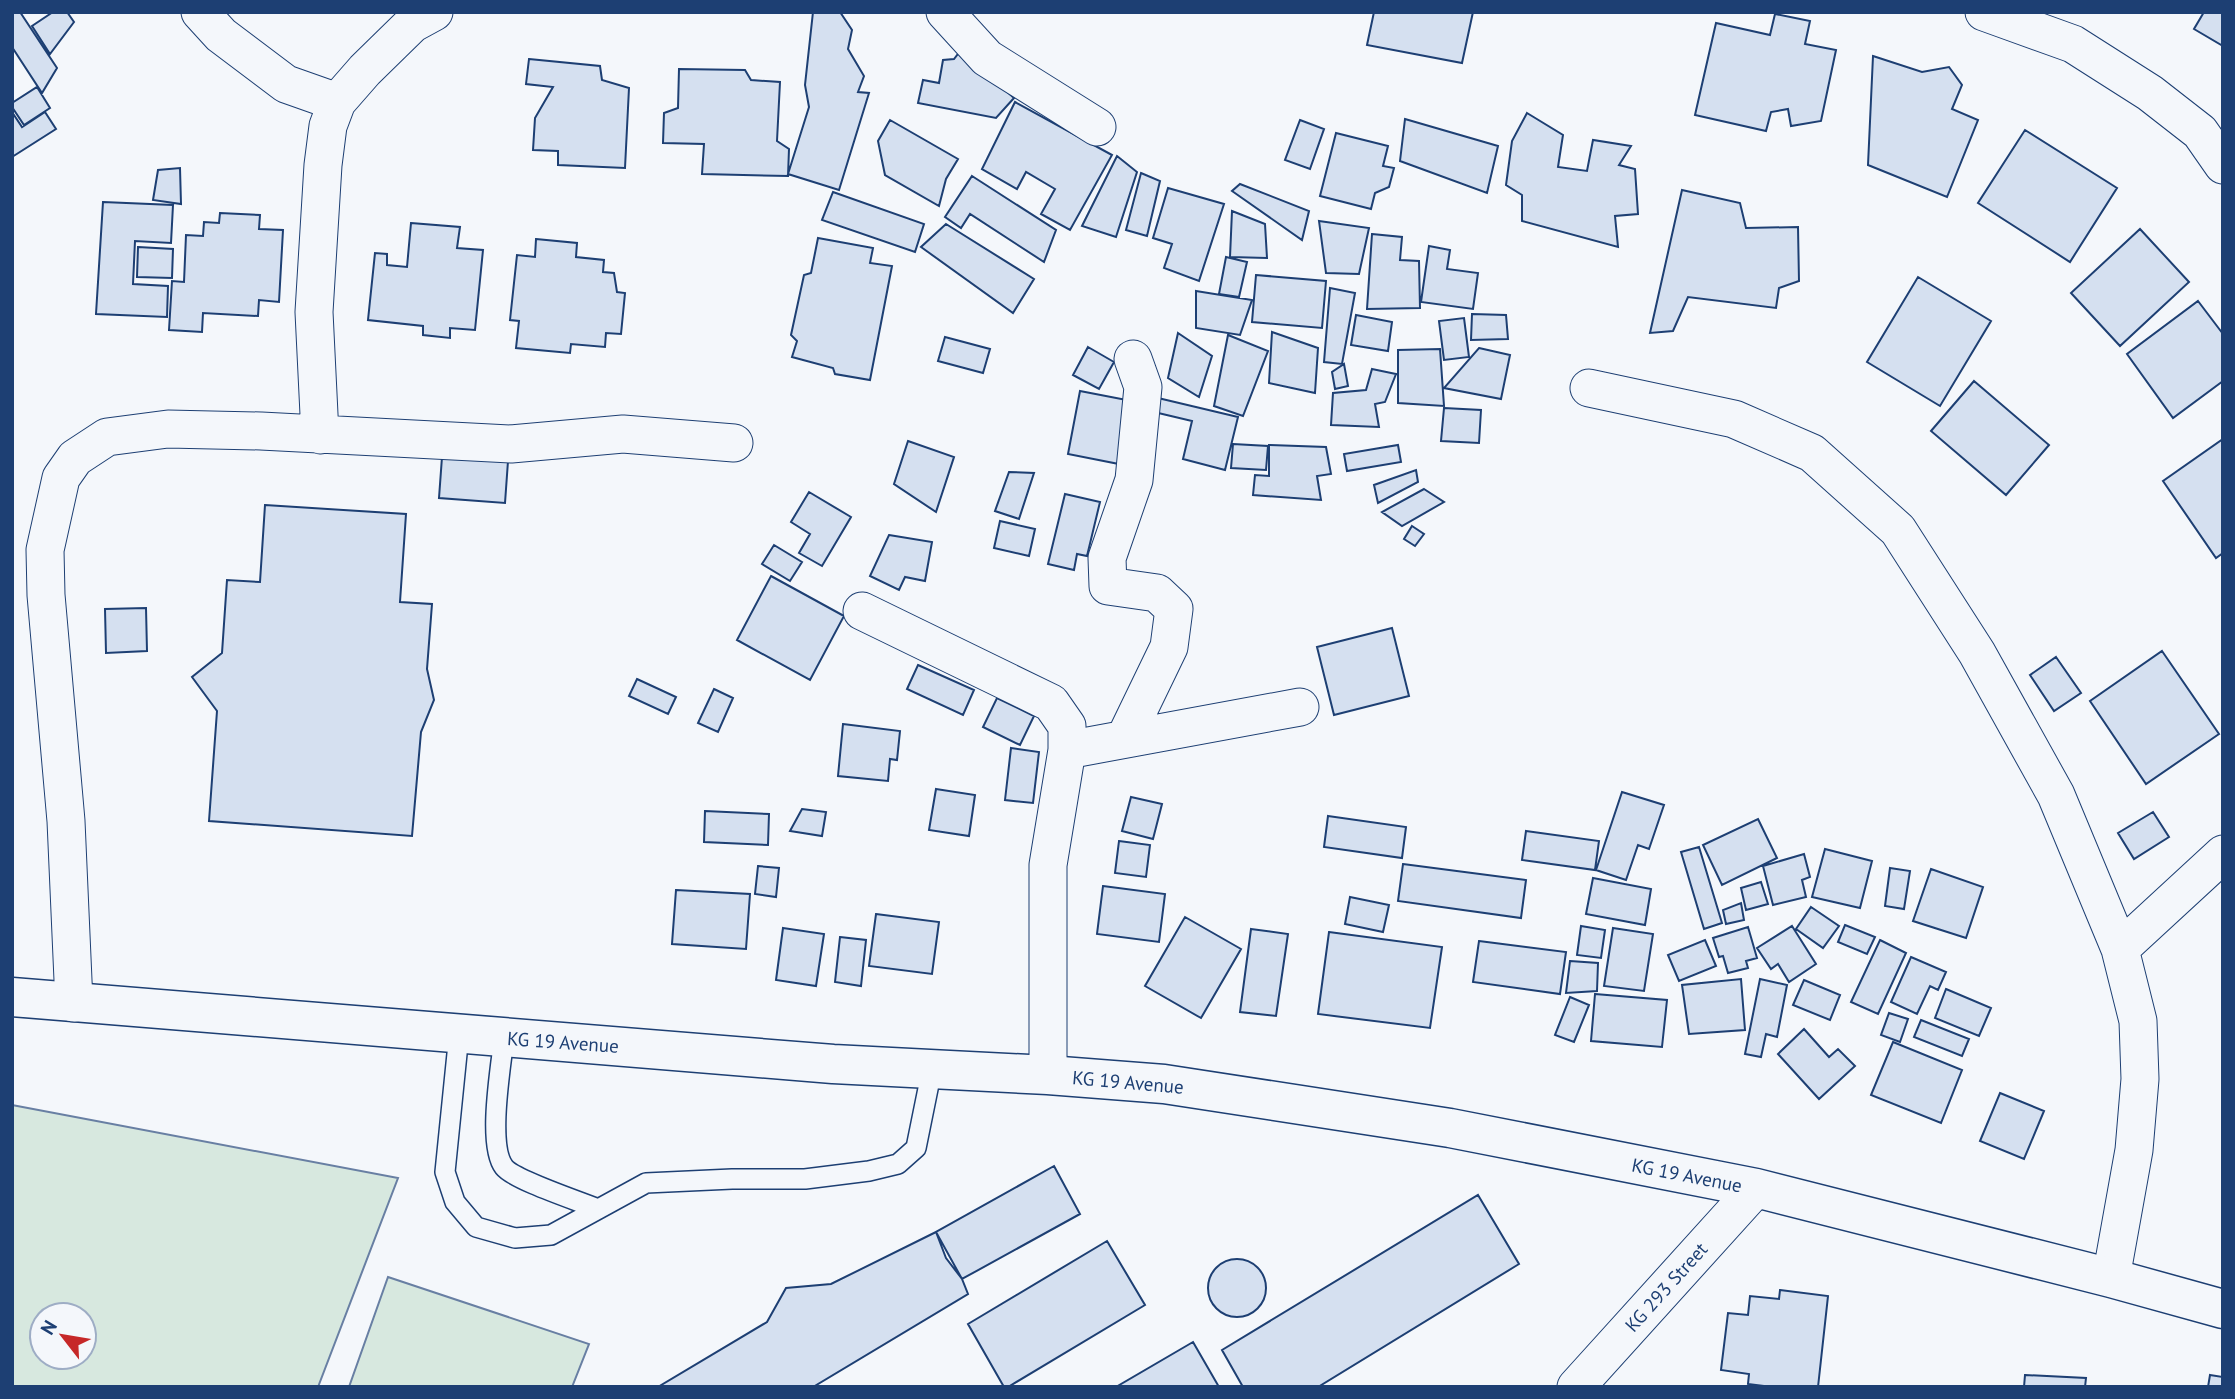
<svg xmlns="http://www.w3.org/2000/svg" width="2235" height="1399" viewBox="0 0 2235 1399" font-family="'PT Sans',sans-serif">
  <style>
    .park { fill: #d7e8df; stroke: #687fa3; stroke-width: 2; fill-rule: evenodd }
    .building { fill: #d5e0f0; stroke: #1d3f73; stroke-width: 2 }
    .lines { fill: none; stroke-linecap: round; stroke-linejoin: round }
    .lane-casing { stroke: #1d3f73; stroke-width: 22 }
    .street-casing { stroke: #1d3f73; stroke-width: 39 }
    .secondary-casing { stroke: #1d3f73; stroke-width: 41 }
    .lane { stroke: #f4f7fb; stroke-width: 19 }
    .street { stroke: #f4f7fb; stroke-width: 37 }
    .secondary { stroke: #f4f7fb; stroke-width: 38 }
    .labels { text-anchor: middle; dominant-baseline: central; stroke-width: 5; stroke-linejoin: round; paint-order: stroke }
    .street-label { font-size: 19px; fill: #1d3f73; stroke: #f4f7fb }
  </style>
  <rect width="100%" height="100%" fill="#f4f7fb"/>
  <path class="park" d="M 12,1105 L 398,1178 L 318,1387 L 12,1386 ZM 42,1315 L 84,1315 L 84,1357 L 42,1357 Z
    M 388,1277 L 589,1344 L 572,1387 L 349,1387 Z"/>
  <path class="building" d="M 12,12 L 20,12 L 57,68 L 42,93 L 12,47 Z
    M 53,12 L 67,12 L 74,22 L 50,54 L 32,26 Z
    M 813,12 L 840,12 L 852,30 L 848,49 L 864,76 L 858,92 L 869,93 L 839,190 L 788,174 L 809,107 L 805,85 Z
    M 1374,12 L 1473,12 L 1462,63 L 1367,45 Z
    M 2204,12 L 2223,12 L 2223,46 L 2194,29 Z
    M 1775,14 L 1810,21 L 1805,44 L 1836,50 L 1821,121 L 1791,126 L 1788,109 L 1771,112 L 1766,131 L 1695,115 L 1716,23 L 1770,35 Z
    M 961,50 L 1014,98 L 996,118 L 918,103 L 923,80 L 939,83 L 943,60 L 954,59 Z
    M 1873,56 L 1922,72 L 1949,67 L 1962,85 L 1952,109 L 1978,120 L 1947,197 L 1868,165 Z
    M 529,59 L 600,66 L 602,80 L 629,88 L 625,168 L 558,165 L 558,151 L 533,150 L 535,118 L 553,87 L 526,84 Z
    M 679,69 L 745,70 L 751,80 L 780,82 L 777,141 L 789,149 L 788,176 L 702,174 L 704,144 L 663,143 L 664,113 L 678,108 Z
    M 37,87 L 50,108 L 24,125 L 12,107 L 12,103 Z
    M 1015,102 L 1112,155 L 1070,230 L 1041,214 L 1055,189 L 1026,172 L 1017,189 L 982,169 Z
    M 45,112 L 56,129 L 12,157 L 12,117 L 14,115 L 22,127 Z
    M 1527,113 L 1563,135 L 1558,167 L 1587,171 L 1593,140 L 1631,146 L 1619,165 L 1635,169 L 1638,214 L 1615,216 L 1618,247 L 1522,221 L 1522,195 L 1506,185 L 1512,141 Z
    M 1405,119 L 1498,146 L 1487,193 L 1400,161 Z
    M 890,120 L 958,159 L 946,179 L 939,206 L 885,175 L 878,141 Z
    M 1300,120 L 1324,129 L 1310,169 L 1285,160 Z
    M 2025,130 L 2117,188 L 2070,262 L 1978,203 Z
    M 1336,133 L 1388,146 L 1383,166 L 1394,168 L 1389,187 L 1375,193 L 1371,209 L 1320,196 Z
    M 1117,156 L 1137,172 L 1116,237 L 1082,226 Z
    M 180,168 L 181,204 L 153,200 L 158,170 Z
    M 1141,173 L 1160,181 L 1147,236 L 1126,230 Z
    M 972,176 L 1056,230 L 1044,262 L 970,214 L 961,228 L 945,217 Z
    M 1240,184 L 1309,211 L 1302,240 L 1232,191 Z
    M 1168,188 L 1224,204 L 1199,281 L 1164,268 L 1172,244 L 1153,238 Z
    M 1682,190 L 1740,203 L 1746,228 L 1798,227 L 1799,281 L 1779,288 L 1776,308 L 1688,297 L 1673,331 L 1650,333 Z
    M 833,192 L 924,224 L 915,252 L 822,220 Z
    M 103,202 L 173,205 L 171,243 L 135,241 L 133,284 L 168,286 L 167,317 L 96,314 Z
    M 1232,211 L 1265,224 L 1267,258 L 1230,257 Z
    M 220,213 L 260,215 L 259,229 L 283,230 L 279,302 L 259,300 L 258,316 L 203,313 L 202,332 L 169,330 L 172,281 L 184,282 L 186,235 L 203,236 L 204,222 L 219,223 Z
    M 1319,221 L 1369,228 L 1359,274 L 1326,273 Z
    M 411,223 L 460,227 L 457,248 L 483,250 L 475,330 L 450,328 L 450,338 L 423,335 L 423,326 L 368,320 L 375,253 L 387,254 L 387,265 L 407,267 Z
    M 946,224 L 1034,279 L 1013,313 L 921,247 Z
    M 2140,229 L 2189,282 L 2120,346 L 2071,293 Z
    M 1372,234 L 1402,237 L 1400,260 L 1419,261 L 1420,308 L 1367,309 Z
    M 818,238 L 873,248 L 870,263 L 892,266 L 870,380 L 835,374 L 833,368 L 792,357 L 797,341 L 791,335 L 804,275 L 811,273 Z
    M 536,239 L 577,243 L 576,257 L 604,260 L 603,272 L 614,273 L 617,292 L 625,293 L 621,334 L 606,333 L 605,347 L 571,344 L 570,353 L 516,348 L 519,321 L 510,320 L 517,255 L 535,257 Z
    M 1429,246 L 1450,250 L 1447,269 L 1478,273 L 1473,309 L 1421,302 Z
    M 138,247 L 173,249 L 172,278 L 137,277 Z
    M 1226,257 L 1247,262 L 1239,297 L 1219,294 Z
    M 1256,275 L 1326,281 L 1322,328 L 1252,322 Z
    M 1918,277 L 1991,321 L 1940,406 L 1867,362 Z
    M 1330,288 L 1355,293 L 1342,364 L 1324,362 Z
    M 1196,291 L 1252,300 L 1240,335 L 1196,328 Z
    M 2198,301 L 2223,334 L 2223,381 L 2173,418 L 2127,354 Z
    M 1472,314 L 1506,315 L 1508,339 L 1471,340 Z
    M 1356,315 L 1392,322 L 1388,351 L 1351,345 Z
    M 1464,318 L 1469,357 L 1444,360 L 1439,321 Z
    M 1272,332 L 1318,348 L 1315,393 L 1269,383 Z
    M 1178,333 L 1212,356 L 1199,397 L 1168,378 Z
    M 1228,335 L 1268,351 L 1243,416 L 1214,406 Z
    M 945,337 L 990,349 L 983,373 L 938,361 Z
    M 1088,347 L 1114,362 L 1099,389 L 1073,375 Z
    M 1479,348 L 1510,355 L 1501,399 L 1444,388 Z
    M 1440,349 L 1444,406 L 1398,403 L 1398,350 Z
    M 1344,364 L 1348,386 L 1335,389 L 1332,372 Z
    M 1372,369 L 1396,374 L 1385,402 L 1375,404 L 1379,427 L 1331,425 L 1333,393 L 1366,390 Z
    M 1974,381 L 2049,445 L 2006,495 L 1931,431 Z
    M 1080,391 L 1137,402 L 1124,465 L 1068,454 Z
    M 1158,398 L 1238,417 L 1225,470 L 1183,459 L 1192,421 L 1154,412 Z
    M 1444,408 L 1481,410 L 1479,443 L 1441,441 Z
    M 2223,439 L 2223,553 L 2216,558 L 2163,481 Z
    M 908,441 L 954,457 L 936,512 L 894,484 Z
    M 1233,444 L 1268,446 L 1266,470 L 1231,468 Z
    M 1269,445 L 1326,447 L 1331,474 L 1317,476 L 1321,500 L 1253,495 L 1255,475 L 1269,476 Z
    M 1398,445 L 1401,462 L 1347,471 L 1344,454 Z
    M 442,457 L 508,461 L 505,503 L 439,498 Z
    M 1416,470 L 1418,482 L 1378,503 L 1374,485 Z
    M 1009,472 L 1034,473 L 1019,519 L 995,511 Z
    M 1424,489 L 1444,502 L 1402,526 L 1382,512 Z
    M 809,492 L 851,517 L 822,566 L 799,553 L 810,534 L 791,522 Z
    M 1065,494 L 1100,502 L 1087,556 L 1077,554 L 1074,570 L 1048,564 Z
    M 265,505 L 406,514 L 400,602 L 432,604 L 427,669 L 434,700 L 421,732 L 412,836 L 209,821 L 217,711 L 192,677 L 222,653 L 227,580 L 260,582 Z
    M 1000,521 L 1035,529 L 1029,556 L 994,548 Z
    M 1412,526 L 1424,534 L 1415,546 L 1404,539 Z
    M 889,535 L 932,542 L 925,581 L 905,577 L 899,590 L 870,576 Z
    M 774,545 L 802,562 L 790,581 L 762,564 Z
    M 771,576 L 844,616 L 810,680 L 737,640 Z
    M 146,608 L 147,651 L 106,653 L 105,609 Z
    M 1392,628 L 1409,696 L 1334,715 L 1317,647 Z
    M 2162,651 L 2219,734 L 2146,784 L 2090,701 Z
    M 2056,657 L 2081,693 L 2054,711 L 2030,675 Z
    M 918,665 L 974,690 L 963,715 L 907,689 Z
    M 637,679 L 676,697 L 668,714 L 629,696 Z
    M 714,689 L 733,698 L 718,732 L 698,723 Z
    M 997,698 L 1034,716 L 1020,745 L 983,727 Z
    M 843,724 L 900,731 L 897,760 L 890,759 L 888,781 L 838,776 Z
    M 1011,748 L 1039,752 L 1033,803 L 1005,800 Z
    M 936,789 L 975,795 L 969,836 L 929,830 Z
    M 1622,792 L 1664,805 L 1649,849 L 1638,845 L 1626,880 L 1596,870 Z
    M 1131,797 L 1162,804 L 1153,839 L 1122,831 Z
    M 802,809 L 826,812 L 822,836 L 790,831 Z
    M 705,811 L 769,814 L 768,845 L 704,842 Z
    M 2153,812 L 2169,837 L 2134,859 L 2118,833 Z
    M 1328,816 L 1406,827 L 1402,858 L 1324,847 Z
    M 1758,819 L 1777,858 L 1722,885 L 1703,845 Z
    M 1526,831 L 1599,841 L 1595,870 L 1522,860 Z
    M 1119,841 L 1150,845 L 1146,877 L 1115,873 Z
    M 1699,847 L 1722,923 L 1704,929 L 1681,852 Z
    M 1825,849 L 1872,861 L 1860,908 L 1812,897 Z
    M 1804,854 L 1810,877 L 1802,880 L 1806,897 L 1773,905 L 1763,866 Z
    M 1403,864 L 1526,880 L 1521,918 L 1398,901 Z
    M 758,866 L 779,868 L 776,897 L 755,894 Z
    M 1890,868 L 1910,871 L 1904,909 L 1885,906 Z
    M 1931,869 L 1983,887 L 1966,938 L 1913,921 Z
    M 1593,878 L 1651,889 L 1645,925 L 1586,914 Z
    M 1761,882 L 1768,904 L 1746,910 L 1741,888 Z
    M 1103,886 L 1165,894 L 1159,942 L 1097,934 Z
    M 676,890 L 750,894 L 746,949 L 672,944 Z
    M 1350,897 L 1389,905 L 1383,932 L 1345,924 Z
    M 1741,903 L 1744,920 L 1726,924 L 1723,910 Z
    M 1811,907 L 1839,926 L 1823,948 L 1796,929 Z
    M 876,914 L 939,922 L 932,974 L 869,966 Z
    M 1185,917 L 1241,949 L 1201,1018 L 1145,986 Z
    M 1845,925 L 1875,937 L 1867,954 L 1838,942 Z
    M 1581,926 L 1605,930 L 1601,958 L 1577,955 Z
    M 1792,926 L 1816,964 L 1789,982 L 1778,964 L 1771,969 L 1757,948 Z
    M 1748,927 L 1757,958 L 1746,961 L 1748,968 L 1728,973 L 1723,956 L 1719,957 L 1713,938 Z
    M 783,928 L 824,934 L 816,986 L 776,980 Z
    M 1613,928 L 1653,934 L 1644,991 L 1604,986 Z
    M 1251,929 L 1288,934 L 1276,1016 L 1240,1012 Z
    M 1329,932 L 1442,947 L 1430,1028 L 1318,1014 Z
    M 840,937 L 866,940 L 861,986 L 835,982 Z
    M 1705,940 L 1716,966 L 1679,981 L 1668,955 Z
    M 1880,940 L 1906,953 L 1878,1014 L 1851,1002 Z
    M 1479,941 L 1566,952 L 1560,994 L 1473,982 Z
    M 1911,957 L 1946,972 L 1938,990 L 1930,986 L 1917,1014 L 1891,1002 Z
    M 1570,961 L 1598,963 L 1597,991 L 1566,993 Z
    M 1741,979 L 1745,1030 L 1689,1034 L 1682,985 Z
    M 1760,979 L 1787,985 L 1777,1037 L 1766,1034 L 1761,1057 L 1745,1054 Z
    M 1804,980 L 1840,995 L 1830,1020 L 1793,1005 Z
    M 1946,989 L 1991,1008 L 1979,1036 L 1935,1018 Z
    M 1595,994 L 1667,1000 L 1662,1047 L 1591,1041 Z
    M 1570,997 L 1589,1005 L 1574,1042 L 1555,1035 Z
    M 1889,1013 L 1908,1019 L 1900,1042 L 1881,1035 Z
    M 1921,1020 L 1969,1039 L 1962,1056 L 1914,1037 Z
    M 1804,1029 L 1829,1057 L 1838,1049 L 1855,1066 L 1819,1099 L 1778,1054 Z
    M 1893,1042 L 1962,1070 L 1941,1123 L 1871,1095 Z
    M 2000,1093 L 2044,1111 L 2024,1159 L 1980,1141 Z
    M 1054,1166 L 1080,1214 L 962,1279 L 936,1232 Z
    M 1478,1195 L 1519,1264 L 1318,1387 L 1243,1387 L 1222,1350 Z
    M 936,1232 L 946,1258 L 962,1279 L 968,1294 L 813,1387 L 658,1387 L 767,1322 L 786,1288 L 831,1284 Z
    M 1107,1241 L 1145,1305 L 1008,1387 L 1004,1387 L 968,1324 Z
    M1208 1288a29 29 0 1 1 58 0a29 29 0 1 1-58 0Z
    M 1780,1290 L 1828,1296 L 1818,1387 L 1772,1387 L 1748,1384 L 1749,1374 L 1721,1370 L 1728,1313 L 1748,1315 L 1750,1296 L 1779,1299 Z
    M 1193,1342 L 1219,1387 L 1116,1387 Z
    M 2025,1375 L 2086,1378 L 2085,1387 L 2024,1387 Z
    M 2210,1375 L 2223,1377 L 2223,1387 L 2208,1387 Z"/>
  <g class="lines">
    <g class="lane-casing">
      <path id="lane" d="M 459,1034 L 445,1172 L 455,1202 L 476,1227 L 515,1238 L 551,1235 L 646,1183 L 732,1179 L 805,1179 L 869,1171 L 898,1164 L 916,1148 L 932,1069
        M 504,1038 C 501,1066 487,1145 504,1167 C 514,1180 579,1201 598,1209"/>
    </g>
    <g class="street-casing">
      <path id="street" d="M 200,12 L 221,35 L 286,84 L 337,102
        M 945,12 L 987,58 L 1097,127
        M 1984,12 L 2073,44 L 2150,93 L 2200,132 L 2223,165
        M 1589,388 L 1734,419 L 1812,453 L 1898,530 L 1977,653 L 2056,795 L 2120,949 L 2138,1021 L 2140,1079 L 2134,1150 L 2111,1278
        M 320,435 L 314,312 L 323,165 L 328,126 L 337,102 L 365,70 L 412,24 L 434,12
        M 862,611 L 1051,703 L 1067,726 L 1067,750 L 1048,865 L 1048,1075
        M 1125,738 L 1169,647 L 1174,609 L 1157,593 L 1108,586 L 1107,558 L 1134,480 L 1143,387 L 1133,359
        M 1067,750 L 1300,707
        M 2120,949 L 2223,854
        M 74,1003 L 66,821 L 46,595 L 45,550 L 61,478 L 75,458 L 107,437 L 168,429 L 261,431 L 511,444 L 623,434 L 734,443
        M 1576,1387 L 1756,1188"/>
    </g>
    <g class="secondary-casing">
      <path id="secondary" d="M 12,997 L 833,1064 L 1048,1075 L 1164,1084 L 1450,1128 L 1756,1188 L 2111,1278 L 2223,1309"/>
    </g>
    <use href="#lane" class="lane"/>
    <use href="#street" class="street"/>
    <use href="#secondary" class="secondary"/>
  </g>
  <g class="labels">
    <g class="street-label">
      <text transform="translate(563 1042) rotate(4)">KG 19 Avenue</text>
      <text transform="translate(1128 1082) rotate(5)">KG 19 Avenue</text>
      <text transform="translate(1687 1175) rotate(11)">KG 19 Avenue</text>
      <text transform="translate(1666 1287) rotate(-48)">KG 293 Street</text>
    </g>
  </g>
  <rect width="2235" height="1399" fill="none" stroke="#1d3f73" stroke-width="28"/>
  <g transform="translate(63 1336) rotate(301)"><circle r="33" fill="#f4f7fb" stroke="#9eadc5" stroke-width="2"/>
  <path d="M0-5L12 26L0 18L-12 26Z" fill="#c62828"/>
  <text y="-10" font-size="19" font-weight="bold" text-anchor="middle" fill="#1d3f73">N</text>
  </g>
</svg>
